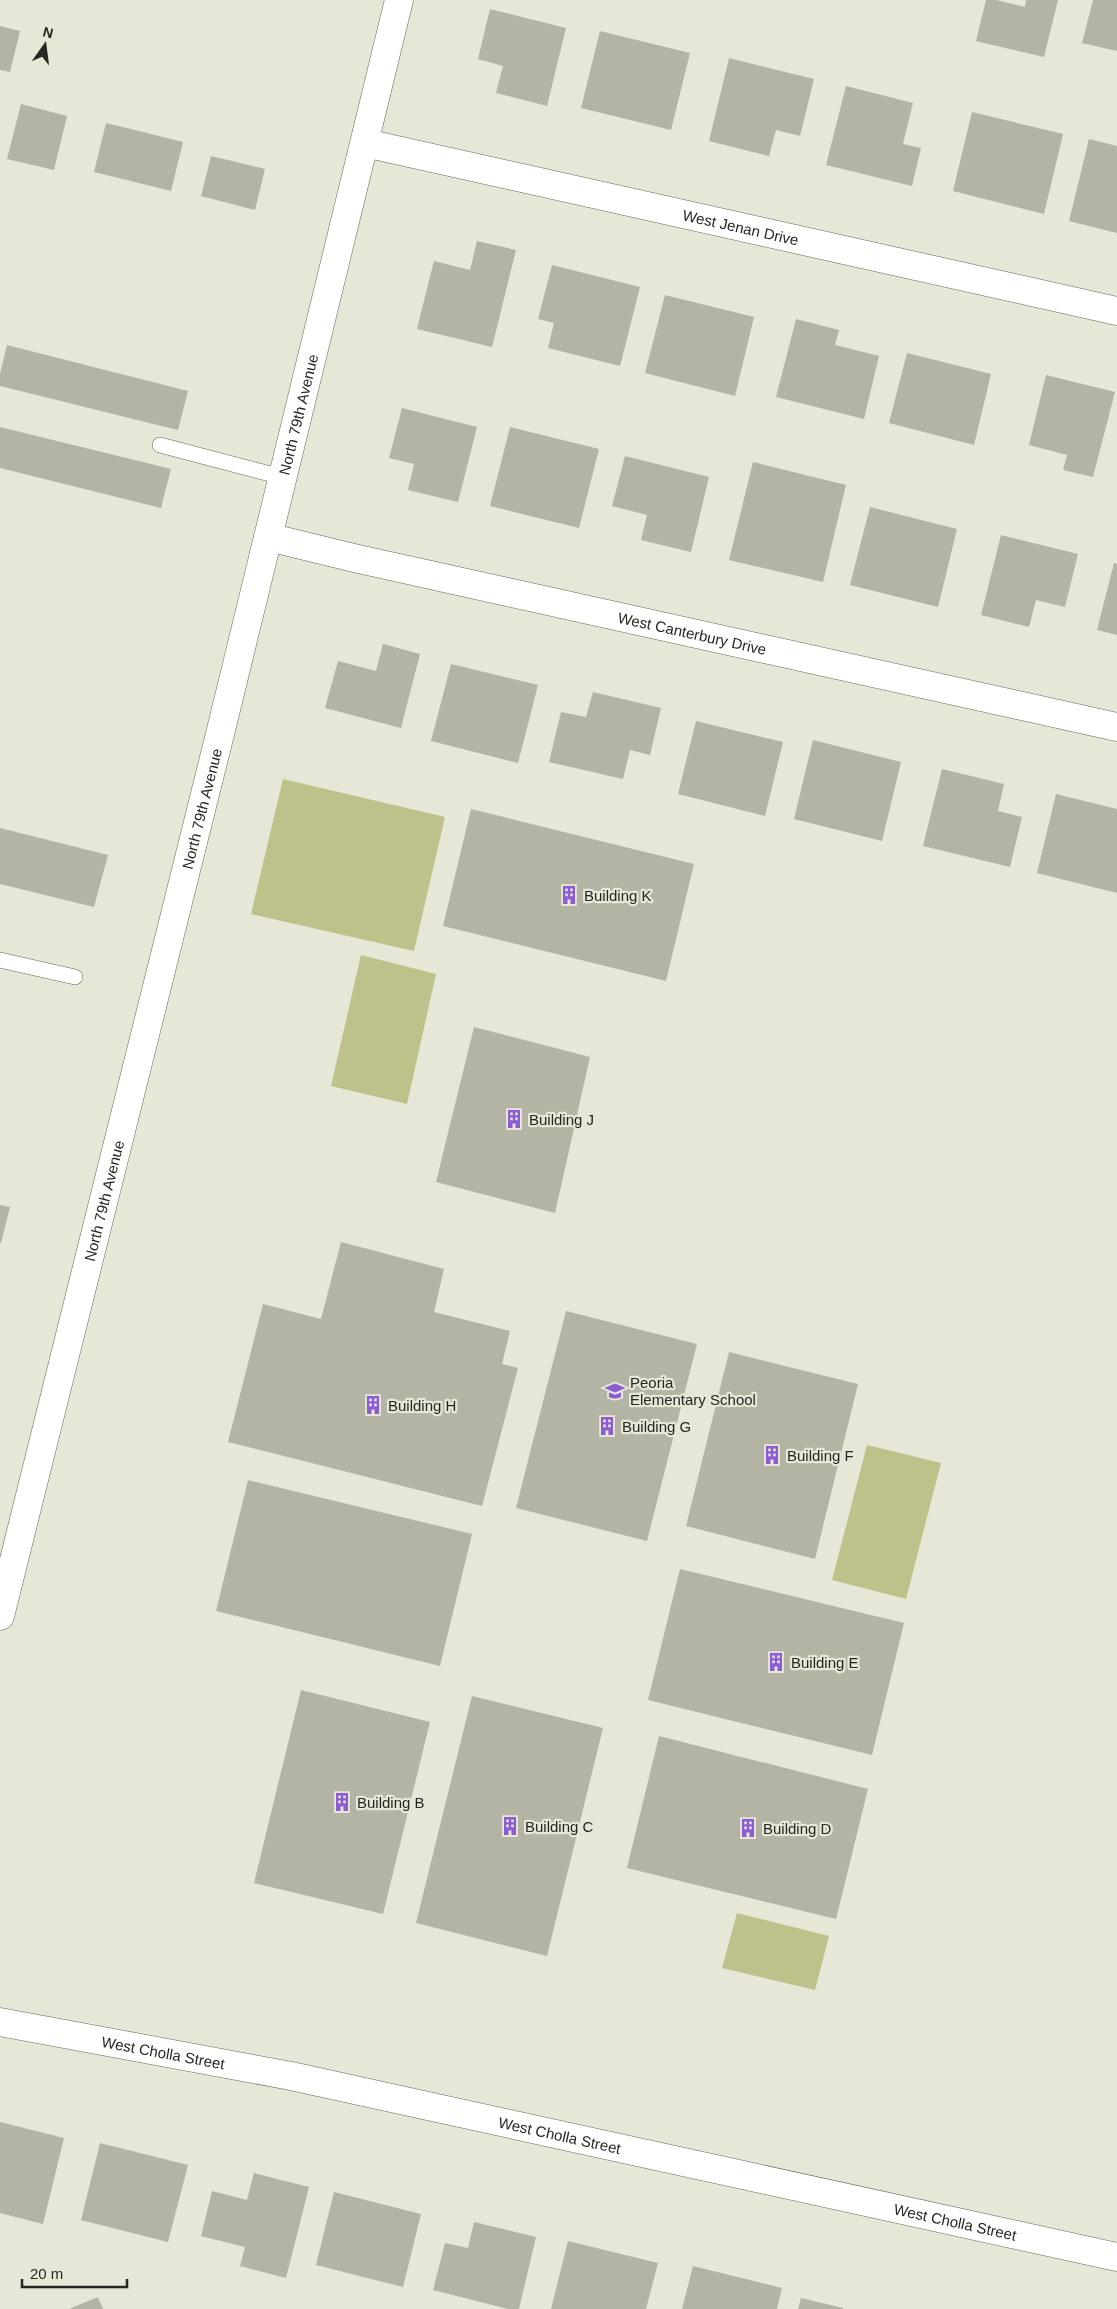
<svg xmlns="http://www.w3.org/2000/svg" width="1117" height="2309" viewBox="0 0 1117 2309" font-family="Arial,sans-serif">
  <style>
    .green { fill: #bfc18b }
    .building { fill: #b3b4a4 }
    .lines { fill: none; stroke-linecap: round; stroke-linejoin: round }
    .lane-casing { stroke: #656657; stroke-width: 16 }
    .street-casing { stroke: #656657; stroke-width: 29 }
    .secondary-casing { stroke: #656657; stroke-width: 29 }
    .lane { stroke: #fff; stroke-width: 15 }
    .street { stroke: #fff; stroke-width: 28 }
    .secondary { stroke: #fff; stroke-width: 28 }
    .labels { text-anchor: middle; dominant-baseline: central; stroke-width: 4.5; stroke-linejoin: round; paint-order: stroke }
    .street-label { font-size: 15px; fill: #272721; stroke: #e6e7d6 }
    .poi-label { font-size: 15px; fill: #272721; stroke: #e6e7d6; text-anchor: start }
  </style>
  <rect width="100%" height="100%" fill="#e6e7d6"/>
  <path class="green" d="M 283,779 L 445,817 L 414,951 L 251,914 Z
    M 361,955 L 436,974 L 407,1104 L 331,1086 Z
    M 867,1445 L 941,1463 L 906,1599 L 832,1580 Z
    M 737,1913 L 829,1936 L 815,1990 L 722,1968 Z"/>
  <path class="building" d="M 986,0 L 996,0 L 1025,7 L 1026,0 L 1058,0 L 1044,57 L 976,41 Z
    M 1093,0 L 1117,0 L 1117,51 L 1082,43 Z
    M 490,9 L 566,28 L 547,106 L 496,93 L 503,66 L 478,59 Z
    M 0,26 L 20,31 L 10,72 L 0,70 Z
    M 600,31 L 690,53 L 671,130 L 581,108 Z
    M 729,58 L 814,79 L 800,136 L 776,130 L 769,156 L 709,141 Z
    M 846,86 L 913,103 L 903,144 L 921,148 L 912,186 L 826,165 Z
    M 21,104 L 67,116 L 54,170 L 7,159 Z
    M 972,112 L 1063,134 L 1044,214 L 953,191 Z
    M 106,123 L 183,142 L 171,191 L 94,172 Z
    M 1089,139 L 1117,146 L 1117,233 L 1069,221 Z
    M 211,156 L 265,169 L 255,210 L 201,196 Z
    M 477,241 L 516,250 L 492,347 L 417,329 L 434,261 L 470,270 Z
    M 552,265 L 640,287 L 620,366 L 548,348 L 554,323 L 538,319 Z
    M 665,295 L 754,317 L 735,396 L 645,373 Z
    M 796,319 L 839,330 L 835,345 L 879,356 L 864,419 L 776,397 Z
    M 7,345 L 188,391 L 178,430 L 0,386 L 0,374 Z
    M 907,353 L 991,374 L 974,445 L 889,423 Z
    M 1046,375 L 1115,392 L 1093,477 L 1063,470 L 1067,455 L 1029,445 Z
    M 402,408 L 477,427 L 458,502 L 408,490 L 414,464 L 389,458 Z
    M 0,427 L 171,469 L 161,508 L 0,468 Z
    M 510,427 L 599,449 L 579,528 L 490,506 Z
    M 625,456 L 709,477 L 691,552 L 641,540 L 647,515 L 612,506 Z
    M 753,462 L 846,485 L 823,582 L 729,560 Z
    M 870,507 L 957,529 L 938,607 L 850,585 Z
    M 1001,535 L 1078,554 L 1065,607 L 1036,600 L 1029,627 L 981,615 Z
    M 1114,563 L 1117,564 L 1117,635 L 1097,630 Z
    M 383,644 L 420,654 L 401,728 L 325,708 L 338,661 L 376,671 Z
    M 451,664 L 538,685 L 518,763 L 431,741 Z
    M 593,692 L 661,708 L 650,755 L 630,750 L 623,779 L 549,762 L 561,712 L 586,717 Z
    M 696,721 L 783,742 L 765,816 L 678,794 Z
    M 813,740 L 901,762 L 882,841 L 794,819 Z
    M 942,769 L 1004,784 L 998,811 L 1022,817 L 1010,867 L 923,846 Z
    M 1056,794 L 1117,809 L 1117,893 L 1037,873 Z
    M 471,809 L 694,864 L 666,981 L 443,926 Z
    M 0,828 L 108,855 L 94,907 L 0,884 Z
    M 474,1027 L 590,1057 L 555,1213 L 436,1182 Z
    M 0,1205 L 10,1207 L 1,1243 L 0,1243 Z
    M 341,1242 L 444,1269 L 434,1312 L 510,1331 L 502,1364 L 518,1368 L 482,1506 L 228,1442 L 263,1304 L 321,1319 Z
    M 566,1311 L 697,1344 L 647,1541 L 516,1508 Z
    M 729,1352 L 858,1384 L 815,1559 L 686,1526 Z
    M 248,1480 L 472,1534 L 440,1666 L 216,1611 Z
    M 680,1569 L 904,1623 L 872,1755 L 648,1700 Z
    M 301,1690 L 430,1722 L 383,1914 L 254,1883 Z
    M 472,1696 L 603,1728 L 547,1956 L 416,1923 Z
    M 659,1736 L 868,1789 L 836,1919 L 627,1868 Z
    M 0,2122 L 64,2138 L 43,2224 L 0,2213 Z
    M 100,2143 L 188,2165 L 168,2242 L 81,2220 Z
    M 254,2173 L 309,2187 L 286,2278 L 240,2266 L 245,2247 L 201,2236 L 212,2191 L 247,2200 Z
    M 334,2192 L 421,2214 L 403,2287 L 316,2265 Z
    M 474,2222 L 536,2237 L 519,2309 L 508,2309 L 433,2290 L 445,2243 L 468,2248 Z
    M 568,2241 L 658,2263 L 646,2309 L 551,2309 Z
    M 693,2266 L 782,2288 L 777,2309 L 682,2309 Z
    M 98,2297 L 103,2309 L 69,2309 Z
    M 801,2298 L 843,2308 L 843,2309 L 798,2309 Z"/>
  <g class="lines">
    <g class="lane-casing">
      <path id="lane" d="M 160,445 L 282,477
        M 0,960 L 75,977"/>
    </g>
    <g class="street-casing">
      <g id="street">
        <path id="s1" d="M 365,143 L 1117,311"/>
        <path id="s2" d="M 268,537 L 354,558 L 1117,727"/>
      </g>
    </g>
    <g class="secondary-casing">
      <g id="secondary">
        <path id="s3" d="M 0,1616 L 221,730 L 399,0"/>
        <path id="s4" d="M 0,2022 L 291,2076 L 1117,2257"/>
      </g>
    </g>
    <use href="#lane" class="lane"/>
    <use href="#street" class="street"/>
    <use href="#secondary" class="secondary"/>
  </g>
  <defs>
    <g id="building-bare" transform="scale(1.5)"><path d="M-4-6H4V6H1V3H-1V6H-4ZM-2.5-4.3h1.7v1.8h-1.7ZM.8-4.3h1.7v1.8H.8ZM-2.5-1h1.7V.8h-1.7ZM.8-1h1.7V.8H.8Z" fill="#8c5cd5" stroke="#e6e7d6" stroke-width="2.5" paint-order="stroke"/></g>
    <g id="school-bare" transform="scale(1.5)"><path d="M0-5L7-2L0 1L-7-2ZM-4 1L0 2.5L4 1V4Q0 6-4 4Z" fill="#8c5cd5" stroke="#e6e7d6" stroke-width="2.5" paint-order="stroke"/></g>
  </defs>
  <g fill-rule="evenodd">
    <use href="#building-bare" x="569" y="895"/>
    <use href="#building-bare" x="514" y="1119"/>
    <use href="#school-bare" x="615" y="1391"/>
    <use href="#building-bare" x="373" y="1405"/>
    <use href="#building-bare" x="607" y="1426"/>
    <use href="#building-bare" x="772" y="1455"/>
    <use href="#building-bare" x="776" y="1662"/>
    <use href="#building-bare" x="342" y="1802"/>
    <use href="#building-bare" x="510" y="1826"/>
    <use href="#building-bare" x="748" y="1828"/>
  </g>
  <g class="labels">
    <g class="street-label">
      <text stroke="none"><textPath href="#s1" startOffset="385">West Jenan Drive</textPath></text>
      <text stroke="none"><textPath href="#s3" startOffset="1238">North 79th Avenue</textPath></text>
      <text stroke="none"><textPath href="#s2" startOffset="435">West Canterbury Drive</textPath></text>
      <text stroke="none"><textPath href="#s3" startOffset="832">North 79th Avenue</textPath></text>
      <text stroke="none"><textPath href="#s3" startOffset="428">North 79th Avenue</textPath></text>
      <text stroke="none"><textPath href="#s4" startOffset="166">West Cholla Street</textPath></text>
      <text stroke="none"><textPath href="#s4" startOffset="571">West Cholla Street</textPath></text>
      <text stroke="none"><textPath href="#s4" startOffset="976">West Cholla Street</textPath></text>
    </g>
    <g class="poi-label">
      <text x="584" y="895">Building K</text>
      <text x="529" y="1119">Building J</text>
      <text x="630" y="1382">Peoria<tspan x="630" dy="17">Elementary School</tspan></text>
      <text x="388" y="1405">Building H</text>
      <text x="622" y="1426">Building G</text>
      <text x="787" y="1455">Building F</text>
      <text x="791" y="1662">Building E</text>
      <text x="357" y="1802">Building B</text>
      <text x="525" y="1826">Building C</text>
      <text x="763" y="1828">Building D</text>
    </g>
  </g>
  <g transform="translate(45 45) rotate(14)" stroke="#e6e7d6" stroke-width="4" paint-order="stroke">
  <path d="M0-4L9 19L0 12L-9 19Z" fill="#272721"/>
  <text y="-8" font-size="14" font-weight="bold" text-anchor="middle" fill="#272721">N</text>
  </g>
  <path d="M22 2279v8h105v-8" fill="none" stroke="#272721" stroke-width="2.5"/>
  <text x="30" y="2279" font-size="15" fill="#272721" stroke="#e6e7d6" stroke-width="4" paint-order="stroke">20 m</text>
</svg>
